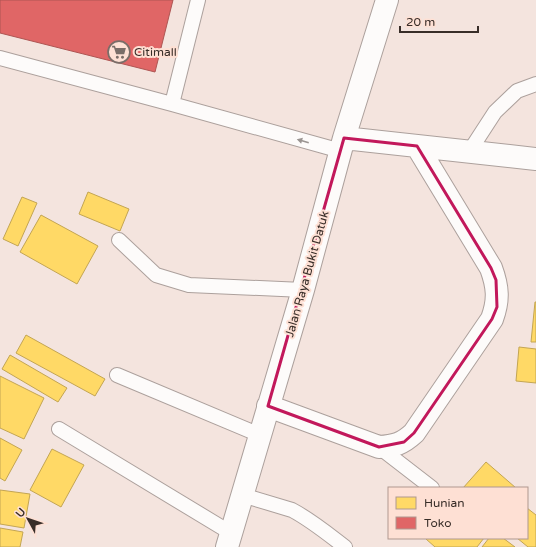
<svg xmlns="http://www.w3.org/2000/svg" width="536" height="547" viewBox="0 0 536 547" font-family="'Varela Round',sans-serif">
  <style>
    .homes { fill: #ffd966; stroke: #c3a553 }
    .shops { fill: #e06666; stroke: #ae5553 }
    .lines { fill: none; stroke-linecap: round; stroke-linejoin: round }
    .lane-casing { stroke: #aca09c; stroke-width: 16 }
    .street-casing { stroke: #aca09c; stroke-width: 24 }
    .lane { stroke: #fdfbfa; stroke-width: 14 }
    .street { stroke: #fdfbfa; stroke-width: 22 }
    .oneway { fill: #9a9491 }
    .marked { fill: none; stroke: #c2185b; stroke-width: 3; stroke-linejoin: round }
    .labels { text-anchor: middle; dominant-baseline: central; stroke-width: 4; stroke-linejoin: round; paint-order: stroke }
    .poi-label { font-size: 12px; fill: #382d28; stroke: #fee0d4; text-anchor: start }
    .street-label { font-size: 12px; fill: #382d28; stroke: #fee0d4 }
  </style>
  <rect width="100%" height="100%" fill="#f4e4de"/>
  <path class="homes" d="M 88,192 L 129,209 L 120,231 L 79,214 Z
    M 22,197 L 37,203 L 18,246 L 3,239 Z
    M 41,215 L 98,246 L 77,284 L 20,252 Z
    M 535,302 L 536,302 L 536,342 L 531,342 Z
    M 26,335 L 105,379 L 95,396 L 16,353 Z
    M 519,347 L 536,349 L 536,383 L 516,381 Z
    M 10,355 L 67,388 L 58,402 L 2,369 Z
    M 0,376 L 44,398 L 24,439 L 0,428 Z
    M 0,438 L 22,450 L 5,481 L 0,478 Z
    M 52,449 L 84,465 L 61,507 L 30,490 Z
    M 486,462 L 516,488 L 463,488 Z
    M 0,490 L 30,494 L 24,528 L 0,524 Z
    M 527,508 L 536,515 L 536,547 L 528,547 L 517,538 L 527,538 Z
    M 0,528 L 23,532 L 20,547 L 0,547 Z
    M 427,538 L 484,538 L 477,547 L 435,547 L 426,539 Z
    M 489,538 L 503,538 L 515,547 L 482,547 Z"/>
  <path class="shops" d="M 0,0 L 173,0 L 155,72 L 0,33 Z"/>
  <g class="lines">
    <g class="lane-casing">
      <path id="lane" d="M 0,58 L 172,104 L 341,151
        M 172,104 L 198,0
        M 469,152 L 495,112 L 517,91 L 536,84
        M 119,240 L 156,275 L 189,285 L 303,290
        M 117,375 L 260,435
        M 59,429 L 231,533
        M 379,447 L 432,488
        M 242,495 L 292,510 C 311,520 328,534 345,547"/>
    </g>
    <g class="street-casing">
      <path id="street" d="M 344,138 L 536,159
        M 268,406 L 379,447 C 395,446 402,444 414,433 L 492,319 C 499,300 498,287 491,268 L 417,146
        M 227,547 L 303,290 L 344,138 L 387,0"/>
    </g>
    <use href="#lane" class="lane"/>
    <use href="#street" class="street"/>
  </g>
  <defs><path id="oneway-solid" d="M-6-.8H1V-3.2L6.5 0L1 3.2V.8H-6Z"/></defs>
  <use class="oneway" href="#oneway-solid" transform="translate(303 141) rotate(-164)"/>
  <path class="marked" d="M 344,138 L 417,146 L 491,268 L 496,280 L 497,307 L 492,319 L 414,433 L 404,442 L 379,447 L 268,406 Z"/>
  <defs>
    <g id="supermarket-ring" transform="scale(1.15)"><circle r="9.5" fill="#fee0d4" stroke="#7a6d68" stroke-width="1.5"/><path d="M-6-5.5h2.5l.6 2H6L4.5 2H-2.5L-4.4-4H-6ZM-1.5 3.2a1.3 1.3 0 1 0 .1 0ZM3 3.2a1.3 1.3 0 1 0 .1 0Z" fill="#7a6d68"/></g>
  </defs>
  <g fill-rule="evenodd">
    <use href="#supermarket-ring" x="119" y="52"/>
  </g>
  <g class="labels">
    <g class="poi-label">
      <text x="134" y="52">Citimall</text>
    </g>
    <g class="street-label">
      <text transform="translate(307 274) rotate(-74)">Jalan Raya Bukit Datuk</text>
    </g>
  </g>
  <rect x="388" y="487" width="140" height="52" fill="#fee0d4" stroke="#af988f"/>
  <rect x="396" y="497" width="20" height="12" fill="#ffd966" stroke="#af988f"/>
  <text x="424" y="507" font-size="12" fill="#382d28">Hunian</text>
  <rect x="396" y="517" width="20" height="12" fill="#e06666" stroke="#af988f"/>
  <text x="424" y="527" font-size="12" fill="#382d28">Toko</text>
  <g transform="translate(28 519) rotate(310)" stroke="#fee0d4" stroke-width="3" paint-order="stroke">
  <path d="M0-3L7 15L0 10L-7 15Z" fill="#382d28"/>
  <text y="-6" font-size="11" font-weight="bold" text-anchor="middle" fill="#382d28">U</text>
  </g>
  <path d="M400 26v6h78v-6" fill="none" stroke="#382d28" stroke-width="2"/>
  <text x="406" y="26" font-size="12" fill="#382d28" stroke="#fee0d4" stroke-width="3" paint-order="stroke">20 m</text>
</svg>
